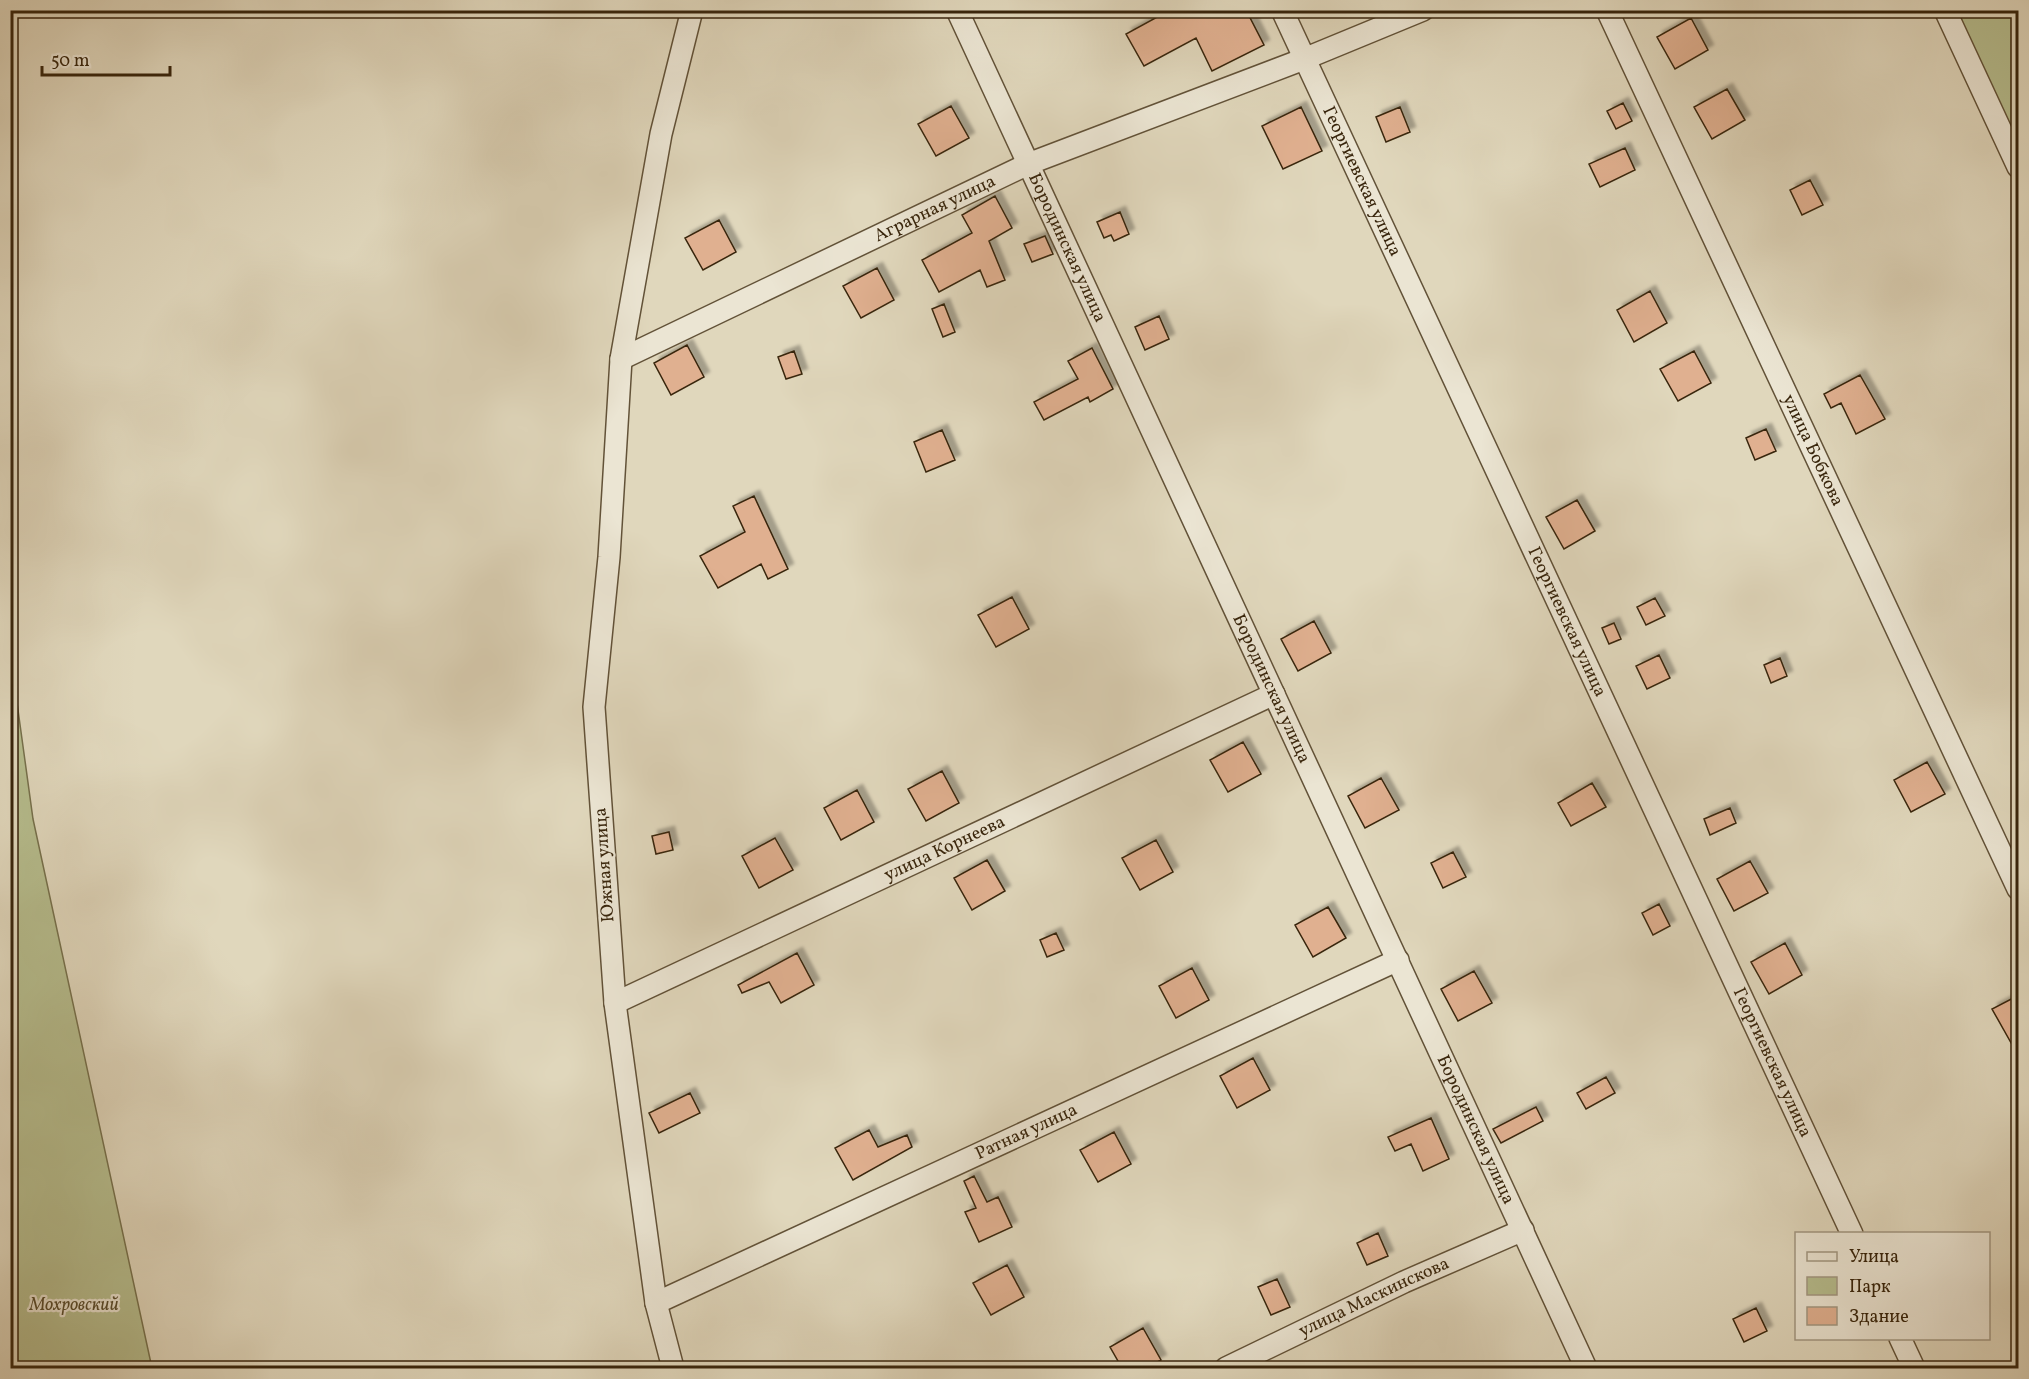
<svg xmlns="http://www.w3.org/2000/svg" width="2029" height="1379" viewBox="0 0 2029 1379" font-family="Vollkorn,serif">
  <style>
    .green { fill: #b6bd8e; stroke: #77714d; stroke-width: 1.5 }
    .building { fill: #e0b090; stroke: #38250c; stroke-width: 1.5; filter: url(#shadow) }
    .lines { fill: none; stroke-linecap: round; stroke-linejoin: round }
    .minor-casing { stroke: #625238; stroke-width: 24 }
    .minor { stroke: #ebe5d3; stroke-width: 21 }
    .labels { text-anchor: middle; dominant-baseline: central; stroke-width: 4.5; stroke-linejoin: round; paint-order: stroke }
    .street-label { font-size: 18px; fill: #38250c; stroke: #ebe5d3 }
    .park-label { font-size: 18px; font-style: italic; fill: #584b2c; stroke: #ebe5d3 }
  </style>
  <defs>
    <filter id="shadow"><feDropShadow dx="5.5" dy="-5.5" stdDeviation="1.5" flood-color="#0004"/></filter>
  </defs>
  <rect width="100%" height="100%" fill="#e0d7bc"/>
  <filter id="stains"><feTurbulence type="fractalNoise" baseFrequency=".00333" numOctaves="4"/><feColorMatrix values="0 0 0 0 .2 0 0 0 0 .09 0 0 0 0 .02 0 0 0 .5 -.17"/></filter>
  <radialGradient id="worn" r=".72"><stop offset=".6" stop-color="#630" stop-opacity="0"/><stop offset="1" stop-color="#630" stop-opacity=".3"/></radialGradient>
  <path class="green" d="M 1948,11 L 2018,11 L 2018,172 Z
    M 11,659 L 33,819 L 152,1368 L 11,1368 Z"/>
  <path class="building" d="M 1170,10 L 1246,10 L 1264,45 L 1212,71 L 1196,38 L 1144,66 L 1126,34 Z
    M 1691,18 L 1708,50 L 1675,69 L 1657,37 Z
    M 1727,89 L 1745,120 L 1712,139 L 1694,107 Z
    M 1623,103 L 1632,121 L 1616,129 L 1607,111 Z
    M 951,106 L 969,138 L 936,156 L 918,124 Z
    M 1301,107 L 1322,151 L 1283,169 L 1262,126 Z
    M 1400,107 L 1410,132 L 1386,142 L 1376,117 Z
    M 1625,148 L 1635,170 L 1600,187 L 1589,164 Z
    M 1810,180 L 1823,205 L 1802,215 L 1790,190 Z
    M 995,196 L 1012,228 L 989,241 L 1005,280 L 987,287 L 980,270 L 939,292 L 922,260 L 972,233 L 962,215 Z
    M 1120,212 L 1129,234 L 1114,241 L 1111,235 L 1104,238 L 1097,222 Z
    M 719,220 L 736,252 L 703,270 L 685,238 Z
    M 1045,236 L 1053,254 L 1032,262 L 1024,244 Z
    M 877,268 L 894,300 L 861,318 L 843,286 Z
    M 1650,291 L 1667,323 L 1634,342 L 1617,310 Z
    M 944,304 L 955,332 L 943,337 L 932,309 Z
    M 1159,316 L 1169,339 L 1145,350 L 1135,327 Z
    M 687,345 L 704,377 L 671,395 L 654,363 Z
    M 1092,348 L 1113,389 L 1090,402 L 1088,397 L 1044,420 L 1034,402 L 1078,379 L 1068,361 Z
    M 794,351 L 802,374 L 786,379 L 778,357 Z
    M 1694,351 L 1711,383 L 1678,401 L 1660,369 Z
    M 1860,375 L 1885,419 L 1856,434 L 1841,403 L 1831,408 L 1824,394 Z
    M 1766,429 L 1776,451 L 1755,460 L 1746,438 Z
    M 942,430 L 955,460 L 926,472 L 914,442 Z
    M 754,496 L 788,569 L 768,579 L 761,564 L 718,588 L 700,556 L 745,532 L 733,506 Z
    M 1577,500 L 1595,531 L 1564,549 L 1546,517 Z
    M 1012,597 L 1029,629 L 996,647 L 978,615 Z
    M 1655,598 L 1665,616 L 1646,625 L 1637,607 Z
    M 1314,621 L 1331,653 L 1298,671 L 1281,639 Z
    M 1614,623 L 1621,639 L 1609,644 L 1602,628 Z
    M 1659,655 L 1670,678 L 1647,689 L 1636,666 Z
    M 1780,658 L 1787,676 L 1771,683 L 1764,665 Z
    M 1243,742 L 1261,774 L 1228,792 L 1210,760 Z
    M 1927,762 L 1945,794 L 1911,812 L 1894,780 Z
    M 942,771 L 959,803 L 926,821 L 908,789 Z
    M 1381,778 L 1399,810 L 1365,828 L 1348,796 Z
    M 1592,783 L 1606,807 L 1571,826 L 1558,803 Z
    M 857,790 L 874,822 L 841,840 L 824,808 Z
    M 1730,808 L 1736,823 L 1710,835 L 1704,819 Z
    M 669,832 L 673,850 L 656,854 L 652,836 Z
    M 775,838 L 793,870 L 759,888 L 742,856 Z
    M 1156,840 L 1173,872 L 1140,890 L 1122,858 Z
    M 1453,852 L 1466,877 L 1443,888 L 1431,863 Z
    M 987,860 L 1005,891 L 972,910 L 954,878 Z
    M 1750,861 L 1768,893 L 1734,911 L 1717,879 Z
    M 1659,904 L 1670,926 L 1653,935 L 1642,913 Z
    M 1328,907 L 1346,938 L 1313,957 L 1295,925 Z
    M 1056,933 L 1064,950 L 1047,957 L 1040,940 Z
    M 1785,943 L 1802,975 L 1769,994 L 1751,962 Z
    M 797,953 L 814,985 L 781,1003 L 769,982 L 742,993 L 738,985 Z
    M 1192,968 L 1209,1000 L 1176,1018 L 1159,986 Z
    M 1474,971 L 1492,1003 L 1458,1021 L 1441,989 Z
    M 2019,995 L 2019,1057 L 1992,1009 Z
    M 1253,1058 L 1270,1090 L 1237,1108 L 1220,1076 Z
    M 1606,1077 L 1615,1093 L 1586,1109 L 1577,1093 Z
    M 690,1093 L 700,1113 L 659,1133 L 649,1113 Z
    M 1536,1107 L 1543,1121 L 1501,1143 L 1493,1129 Z
    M 1431,1118 L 1449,1159 L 1423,1171 L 1411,1144 L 1395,1151 L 1388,1137 Z
    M 869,1130 L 878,1147 L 907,1135 L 912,1147 L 853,1180 L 835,1148 Z
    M 1114,1132 L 1131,1164 L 1098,1182 L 1080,1150 Z
    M 974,1176 L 987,1202 L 998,1197 L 1012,1227 L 979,1242 L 965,1212 L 976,1208 L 964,1181 Z
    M 1378,1233 L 1388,1256 L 1367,1265 L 1357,1243 Z
    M 1007,1265 L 1024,1297 L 991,1315 L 973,1283 Z
    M 1277,1279 L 1290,1307 L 1271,1315 L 1258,1287 Z
    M 1756,1308 L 1767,1331 L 1744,1342 L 1733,1319 Z
    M 1143,1328 L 1161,1360 L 1146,1368 L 1122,1368 L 1110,1347 Z"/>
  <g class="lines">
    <g class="minor-casing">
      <g id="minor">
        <path id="s1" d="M 957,10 L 1586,1368"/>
        <path id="s2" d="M 1282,10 L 1852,1234"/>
        <path id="s3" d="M 1607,10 L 2018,889"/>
        <path d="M 1945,10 L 2018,167"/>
        <path id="s4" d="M 621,359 L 1028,164 L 1304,59 L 1423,10"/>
        <path id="s5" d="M 615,1003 L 1274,694"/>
        <path id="s6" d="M 656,1303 L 1398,960"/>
        <path d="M 1900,1338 L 1914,1368"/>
        <path d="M 673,1368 L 656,1303 L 615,1003 L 594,707 L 609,557 L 621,359 L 661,134 L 692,10"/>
        <path id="s7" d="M 1226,1368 L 1404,1282 L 1523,1230"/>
      </g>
    </g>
    <use href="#minor" class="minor"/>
  </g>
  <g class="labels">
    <g class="street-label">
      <text stroke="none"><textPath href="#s2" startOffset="189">Георгиевская улица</textPath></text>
      <text stroke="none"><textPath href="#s4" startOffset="348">Аграрная улица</textPath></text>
      <text stroke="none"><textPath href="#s1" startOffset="262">Бородинская улица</textPath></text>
      <text stroke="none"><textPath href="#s3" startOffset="486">улица Бобкова</textPath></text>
      <text stroke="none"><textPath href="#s2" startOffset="675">Георгиевская улица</textPath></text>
      <text stroke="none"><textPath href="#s1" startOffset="748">Бородинская улица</textPath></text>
      <text stroke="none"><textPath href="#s5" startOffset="364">улица Корнеева</textPath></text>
      <text transform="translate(605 865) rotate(-94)">Южная улица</text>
      <text stroke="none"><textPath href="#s2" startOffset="1161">Георгиевская улица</textPath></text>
      <text stroke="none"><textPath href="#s1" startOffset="1234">Бородинская улица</textPath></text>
      <text stroke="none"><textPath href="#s6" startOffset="408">Ратная улица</textPath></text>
      <text stroke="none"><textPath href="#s7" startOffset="164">улица Маскинскова</textPath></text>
    </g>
    <g class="park-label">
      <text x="74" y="1305">Мохровский</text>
    </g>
  </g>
  <rect width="2029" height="1379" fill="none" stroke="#e0d7bc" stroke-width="36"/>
  <rect x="12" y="12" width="2005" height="1355" fill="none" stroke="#38250c" stroke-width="3"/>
  <rect x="18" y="18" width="1993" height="1343" fill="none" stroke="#38250c" stroke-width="1.5"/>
  <rect x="1795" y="1232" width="195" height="108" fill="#ebe5d3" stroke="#a39883" stroke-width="1.5"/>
  <rect x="1807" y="1252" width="30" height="9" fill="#ebe5d3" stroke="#a39883" stroke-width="1.5"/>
  <text x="1849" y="1262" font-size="18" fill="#38250c">Улица</text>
  <rect x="1807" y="1277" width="30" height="18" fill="#b6bd8e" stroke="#a39883" stroke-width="1.5"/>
  <text x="1849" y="1292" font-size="18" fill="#38250c">Парк</text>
  <rect x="1807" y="1307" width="30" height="18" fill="#e0b090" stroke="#a39883" stroke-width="1.5"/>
  <text x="1849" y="1322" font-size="18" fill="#38250c">Здание</text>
  <path d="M42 66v9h128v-9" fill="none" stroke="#38250c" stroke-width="3"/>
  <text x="51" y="66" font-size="18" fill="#38250c" stroke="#ebe5d3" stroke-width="4.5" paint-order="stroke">50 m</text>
  <rect width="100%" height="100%" filter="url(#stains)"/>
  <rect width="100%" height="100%" fill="url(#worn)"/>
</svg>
